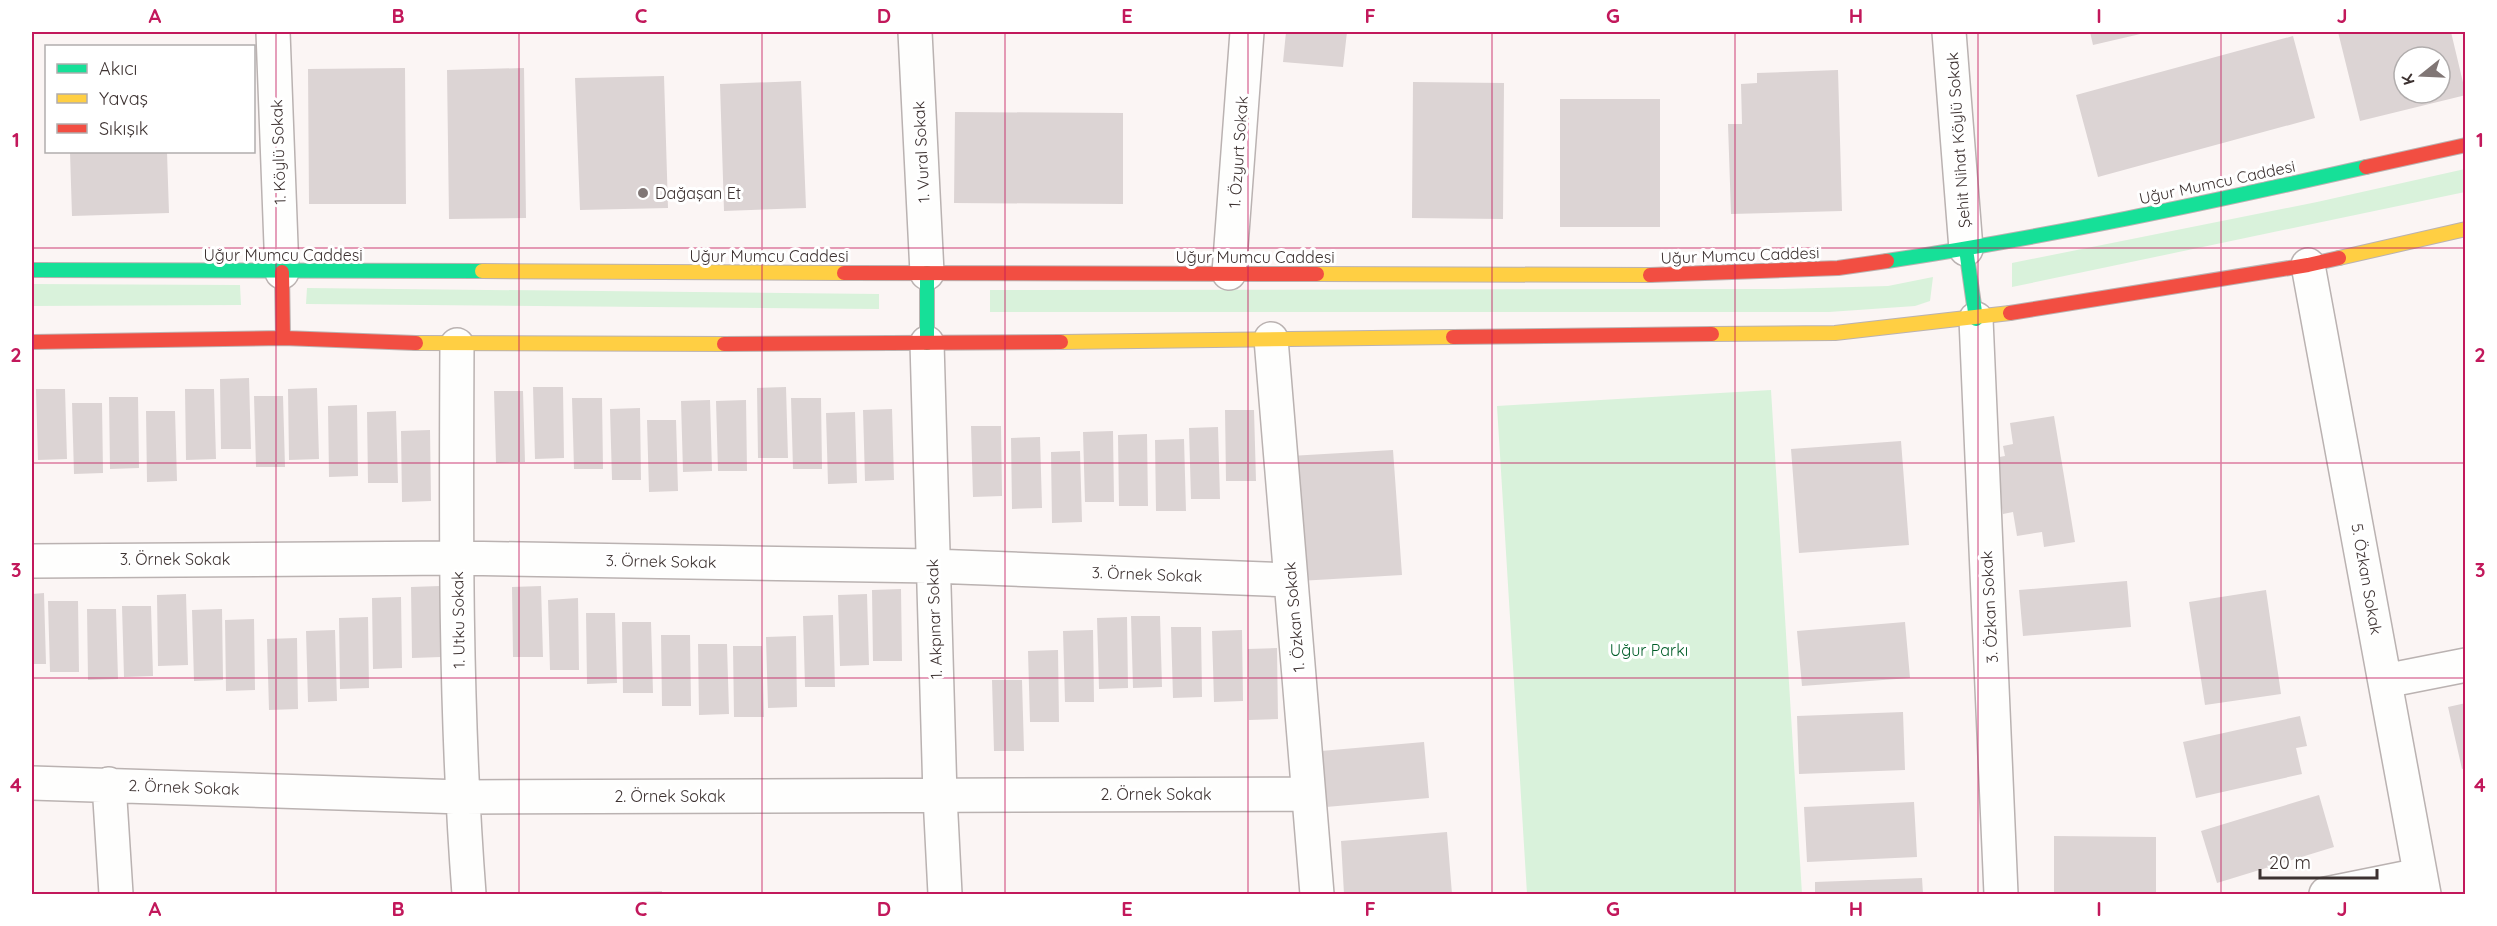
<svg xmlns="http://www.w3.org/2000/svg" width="2497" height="926" viewBox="0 0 2497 926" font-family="Quicksand,sans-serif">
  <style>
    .green { fill: #d9f2db }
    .building { fill: #dcd4d4; fill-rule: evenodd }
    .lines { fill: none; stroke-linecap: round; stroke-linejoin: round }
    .street-casing { stroke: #bab2b1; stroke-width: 36 }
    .fast-casing { stroke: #bab2b1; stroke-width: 16 }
    .slow-casing { stroke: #bab2b1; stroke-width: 16 }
    .jam-casing { stroke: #bab2b1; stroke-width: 16 }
    .street { stroke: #fefefd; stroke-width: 33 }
    .fast { stroke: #16e098; stroke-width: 14 }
    .slow { stroke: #ffcf43; stroke-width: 14 }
    .jam { stroke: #f24e42; stroke-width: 14 }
    .grid { fill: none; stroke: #c2185b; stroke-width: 1.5; stroke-opacity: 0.55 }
    .poi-dot { fill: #807675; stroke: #fff; stroke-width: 2 }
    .labels { text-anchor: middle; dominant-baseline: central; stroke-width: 6; stroke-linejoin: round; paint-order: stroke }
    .street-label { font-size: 16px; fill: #3d3231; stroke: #fff }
    .poi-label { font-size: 16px; fill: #3d3231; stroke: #fff; text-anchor: start }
    .park-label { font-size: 16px; fill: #005d28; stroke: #fff }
    .neatline { fill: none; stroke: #c2185b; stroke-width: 2 }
    .grid-label { font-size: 20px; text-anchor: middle; font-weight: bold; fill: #c2185b }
  </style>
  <rect width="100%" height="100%" fill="#fbf5f4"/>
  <path class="green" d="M 2465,169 L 2465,192 L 2012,287 L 2012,263 L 2317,202 Z
    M 1933,277 L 1930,301 L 1915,306 L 1829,312 L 990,312 L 990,290 L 1782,289 L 1888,286 Z
    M 32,284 L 240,285 L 241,305 L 32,306 Z
    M 307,288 L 879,294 L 879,309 L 306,304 Z
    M 1771,390 L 1802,894 L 1527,894 L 1497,406 Z"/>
  <path class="building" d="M 1286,32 L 1347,32 L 1343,67 L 1283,62 Z
    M 2090,32 L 2149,32 L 2093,45 Z
    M 2338,32 L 2451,32 L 2466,95 L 2360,121 ZM 2404,57 L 2440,57 L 2440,93 L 2404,93 Z
    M 2293,36 L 2315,118 L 2098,177 L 2076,95 Z
    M 405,68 L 406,204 L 309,204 L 308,69 Z
    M 524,68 L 526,218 L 449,219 L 447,70 Z
    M 1838,70 L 1842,211 L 1731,214 L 1728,124 L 1742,124 L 1741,84 L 1757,83 L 1757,73 Z
    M 664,76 L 668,208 L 580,210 L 575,78 Z
    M 801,81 L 806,208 L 724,211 L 720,84 Z
    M 1413,82 L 1504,83 L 1503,219 L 1412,218 Z
    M 1560,99 L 1660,99 L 1660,227 L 1560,227 Z
    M 955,112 L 1123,113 L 1123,204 L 954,203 Z
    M 70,152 L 167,152 L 169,213 L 72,216 Z
    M 249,378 L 251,449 L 221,449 L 220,379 Z
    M 533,387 L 563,387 L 564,458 L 535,459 Z
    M 786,387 L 788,458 L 758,458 L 757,388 Z
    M 317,388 L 319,459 L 289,460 L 288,389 Z
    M 36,389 L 65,389 L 67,459 L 38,460 Z
    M 185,389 L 214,389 L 216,459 L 186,460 Z
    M 494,391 L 523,391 L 525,462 L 496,463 Z
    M 254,396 L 283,396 L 285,467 L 256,467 Z
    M 109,397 L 138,397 L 139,468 L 110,469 Z
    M 572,398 L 602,398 L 603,469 L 574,469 Z
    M 791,398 L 821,398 L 822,469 L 793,469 Z
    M 710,400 L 712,471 L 683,472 L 681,401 Z
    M 746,400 L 747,471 L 718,471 L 716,401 Z
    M 72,403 L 102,403 L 103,473 L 74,474 Z
    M 357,405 L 358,476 L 329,477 L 328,406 Z
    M 640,408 L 641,480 L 612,480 L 610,409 Z
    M 892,409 L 894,480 L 865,481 L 863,410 Z
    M 1225,410 L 1254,410 L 1256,481 L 1226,481 Z
    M 146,411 L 175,411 L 177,481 L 147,482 Z
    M 396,411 L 398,483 L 368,483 L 367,412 Z
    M 855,412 L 857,483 L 828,484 L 826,413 Z
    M 2054,416 L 2075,542 L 2044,547 L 2042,532 L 2017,536 L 2013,512 L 2003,514 L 1994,458 L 2005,456 L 2003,446 L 2013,444 L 2010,423 Z
    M 647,420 L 676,420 L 678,491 L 649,492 Z
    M 971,426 L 1001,426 L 1002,496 L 973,497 Z
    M 1218,427 L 1220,499 L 1191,499 L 1189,428 Z
    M 430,430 L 431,501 L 402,502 L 401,431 Z
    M 1113,431 L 1114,502 L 1085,502 L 1083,432 Z
    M 1147,434 L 1148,506 L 1119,506 L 1118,435 Z
    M 1040,437 L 1042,508 L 1012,509 L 1011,438 Z
    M 1184,439 L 1186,511 L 1156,511 L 1155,440 Z
    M 1901,441 L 1909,545 L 1799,553 L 1791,449 Z
    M 1393,450 L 1402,575 L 1299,581 L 1290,456 Z
    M 1080,451 L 1082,522 L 1052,523 L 1051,452 Z
    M 2127,581 L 2131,627 L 2023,636 L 2019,590 Z
    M 440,586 L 441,657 L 412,658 L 411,587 Z
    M 541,586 L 543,657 L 513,657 L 512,587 Z
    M 901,589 L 902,661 L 873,661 L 872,590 Z
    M 2266,590 L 2281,694 L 2205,705 L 2189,602 Z
    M 44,593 L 46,664 L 32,664 L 32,594 Z
    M 186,594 L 188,665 L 158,666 L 157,595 Z
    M 867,594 L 869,665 L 840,666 L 838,595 Z
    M 401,597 L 402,668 L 373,669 L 372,598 Z
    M 578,598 L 579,670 L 550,670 L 548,600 Z
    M 48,601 L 78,601 L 79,672 L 50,672 Z
    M 122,606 L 151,606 L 153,676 L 124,677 Z
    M 87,609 L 116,609 L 118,679 L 88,680 Z
    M 222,609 L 223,680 L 194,681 L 192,610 Z
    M 586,613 L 615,613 L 617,683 L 587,684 Z
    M 833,615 L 835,687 L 805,687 L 803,616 Z
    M 1131,616 L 1160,616 L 1162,687 L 1133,688 Z
    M 368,617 L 369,688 L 340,689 L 339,618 Z
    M 1127,617 L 1128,688 L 1099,689 L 1097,618 Z
    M 254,619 L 255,690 L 226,691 L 225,620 Z
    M 622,622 L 651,622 L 653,693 L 623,693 Z
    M 1905,622 L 1910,678 L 1802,686 L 1797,631 Z
    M 1171,627 L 1201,627 L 1202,697 L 1173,698 Z
    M 335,630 L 337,701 L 308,702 L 306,631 Z
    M 1093,630 L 1094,702 L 1065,702 L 1063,631 Z
    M 1242,630 L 1243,701 L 1214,702 L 1212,631 Z
    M 661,635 L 690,635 L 691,706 L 662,706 Z
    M 796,636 L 797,707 L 768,708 L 766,637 Z
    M 297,638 L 298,709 L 269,710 L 267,639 Z
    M 698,644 L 727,644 L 729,714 L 699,715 Z
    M 733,646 L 762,646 L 764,717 L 734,717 Z
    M 1277,648 L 1278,719 L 1249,720 L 1248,649 Z
    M 1058,650 L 1059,722 L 1030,722 L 1028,651 Z
    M 992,680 L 1022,680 L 1024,751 L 994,751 Z
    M 2466,703 L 2466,768 L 2462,769 L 2448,707 Z
    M 1903,712 L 1905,770 L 1799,774 L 1797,716 Z
    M 2300,716 L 2307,746 L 2296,748 L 2302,774 L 2196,798 L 2183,742 Z
    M 1424,742 L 1429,798 L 1326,807 L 1321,751 Z
    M 2319,795 L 2334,847 L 2217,883 L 2201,831 Z
    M 1914,802 L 1917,857 L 1807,862 L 1804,807 Z
    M 1447,832 L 1452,894 L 1344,894 L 1341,841 Z
    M 2054,836 L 2156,837 L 2156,894 L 2054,894 Z
    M 1922,878 L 1923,894 L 1815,894 L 1815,882 Z
    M 662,891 L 662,894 L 602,894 L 602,892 Z"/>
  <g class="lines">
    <g class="street-casing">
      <path id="street" d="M 273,32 L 282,272
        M 915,32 L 927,273
        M 1949,32 L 1966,249
        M 2308,265 L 2424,894
        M 1229,273 L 1247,32
        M 1976,319 L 2001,894
        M 1271,339 L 1317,894
        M 927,343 L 940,796 L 945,894
        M 457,345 C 456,528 455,712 469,894
        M 32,561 L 456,558 L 932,566 L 1291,580
        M 2385,681 L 2466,665
        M 32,783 L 462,797 L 1308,794
        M 109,784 L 116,894
        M 2326,894 L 2420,875"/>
    </g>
    <g class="fast-casing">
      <path id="fast" d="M 1966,249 L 1976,319
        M 1887,261 C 2047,237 2207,203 2366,167
        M 32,270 L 482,271
        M 927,273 L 927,343"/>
    </g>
    <g class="slow-casing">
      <path id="slow" d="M 2339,258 L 2466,229
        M 482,271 L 844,273
        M 1317,274 L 1650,275
        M 1712,334 L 1835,333 L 2010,313
        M 1061,342 L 1453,337
        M 416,343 L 724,344"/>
    </g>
    <g class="jam-casing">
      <path id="jam" d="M 2366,167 L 2466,145
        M 282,272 L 283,338
        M 844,273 L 1317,274
        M 1650,275 L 1838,268 L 1887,261
        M 2010,313 L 2308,265 L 2339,258
        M 1453,337 L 1712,334
        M 32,342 L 283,338 L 416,343
        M 724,344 L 1061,342"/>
    </g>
    <use href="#street" class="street"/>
    <use href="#fast" class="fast"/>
    <use href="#slow" class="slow"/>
    <use href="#jam" class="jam"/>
  </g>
  <path class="grid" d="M 276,32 L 276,894M 519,32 L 519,894M 762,32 L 762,894M 1005,32 L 1005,894M 1248,32 L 1248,894M 1492,32 L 1492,894M 1735,32 L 1735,894M 1978,32 L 1978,894M 2221,32 L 2221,894M 32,248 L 2466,248M 32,463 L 2466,463M 32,678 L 2466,678"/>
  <circle class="poi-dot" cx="643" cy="193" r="6"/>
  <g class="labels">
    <g class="street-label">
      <text transform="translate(1958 140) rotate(-94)">Şehit Nihat Köylü Sokak</text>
      <text transform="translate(278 152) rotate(-92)">1. Köylü Sokak</text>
      <text transform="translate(921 152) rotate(-93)">1. Vural Sokak</text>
      <text transform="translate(1238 152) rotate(-86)">1. Özyurt Sokak</text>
      <text transform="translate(2217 182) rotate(-12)">Uğur Mumcu Caddesi</text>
      <text x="283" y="255">Uğur Mumcu Caddesi</text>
      <text transform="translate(1740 255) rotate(-2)">Uğur Mumcu Caddesi</text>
      <text x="769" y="256">Uğur Mumcu Caddesi</text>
      <text x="1255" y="257">Uğur Mumcu Caddesi</text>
      <text x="175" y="559">3. Örnek Sokak</text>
      <text transform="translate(661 561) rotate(1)">3. Örnek Sokak</text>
      <text transform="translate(1147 574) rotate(2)">3. Örnek Sokak</text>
      <text transform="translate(2367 579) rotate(80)">5. Özkan Sokak</text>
      <text transform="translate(1989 607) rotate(-93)">3. Özkan Sokak</text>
      <text transform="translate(1294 617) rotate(-95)">1. Özkan Sokak</text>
      <text transform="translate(934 619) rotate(-92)">1. Akpınar Sokak</text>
      <text transform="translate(458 620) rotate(-91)">1. Utku Sokak</text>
      <text transform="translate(184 787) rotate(2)">2. Örnek Sokak</text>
      <text x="1156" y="794">2. Örnek Sokak</text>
      <text x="670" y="796">2. Örnek Sokak</text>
    </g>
    <g class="poi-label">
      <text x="655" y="193">Dağaşan Et</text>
    </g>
    <g class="park-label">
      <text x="1649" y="650">Uğur Parkı</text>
    </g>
  </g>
  <rect width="2497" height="926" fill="none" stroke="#ffffff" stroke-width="66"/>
  <rect x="45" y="45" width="210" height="108" fill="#ffffff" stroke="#b1adad" stroke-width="1.5"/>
  <rect x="57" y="64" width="30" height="9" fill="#16e098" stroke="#b1adad" stroke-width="1.5"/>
  <text x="99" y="75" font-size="18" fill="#3d3231">Akıcı</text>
  <rect x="57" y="94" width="30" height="9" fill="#ffcf43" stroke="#b1adad" stroke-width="1.5"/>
  <text x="99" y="105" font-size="18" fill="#3d3231">Yavaş</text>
  <rect x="57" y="124" width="30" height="9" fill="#f24e42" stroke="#b1adad" stroke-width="1.5"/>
  <text x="99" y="135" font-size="18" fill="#3d3231">Sıkışık</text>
  <g transform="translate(2422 75) rotate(252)"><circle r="28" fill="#ffffff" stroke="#b1adad" stroke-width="1.5"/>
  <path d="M0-4.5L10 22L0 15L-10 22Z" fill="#807675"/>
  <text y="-9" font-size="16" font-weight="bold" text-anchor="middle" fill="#3d3231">K</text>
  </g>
  <path d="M2260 869v9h117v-9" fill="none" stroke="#3d3231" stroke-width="3"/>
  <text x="2269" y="869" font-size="18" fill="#3d3231" stroke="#ffffff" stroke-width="4.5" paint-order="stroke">20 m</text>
  <rect x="33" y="33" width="2431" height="860" class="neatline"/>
  <g class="grid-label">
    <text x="155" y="23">A</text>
    <text x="398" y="23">B</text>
    <text x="641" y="23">C</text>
    <text x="884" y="23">D</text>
    <text x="1127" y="23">E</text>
    <text x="1370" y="23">F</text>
    <text x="1613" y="23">G</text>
    <text x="1856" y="23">H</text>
    <text x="2099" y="23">I</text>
    <text x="2342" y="23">J</text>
    <text x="16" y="147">1</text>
    <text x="2480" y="147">1</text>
    <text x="16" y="362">2</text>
    <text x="2480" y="362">2</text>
    <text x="16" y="577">3</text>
    <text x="2480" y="577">3</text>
    <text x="16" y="792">4</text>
    <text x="2480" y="792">4</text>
    <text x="155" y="916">A</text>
    <text x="398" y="916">B</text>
    <text x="641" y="916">C</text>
    <text x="884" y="916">D</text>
    <text x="1127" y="916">E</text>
    <text x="1370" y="916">F</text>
    <text x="1613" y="916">G</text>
    <text x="1856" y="916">H</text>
    <text x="2099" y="916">I</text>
    <text x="2342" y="916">J</text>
  </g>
</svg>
